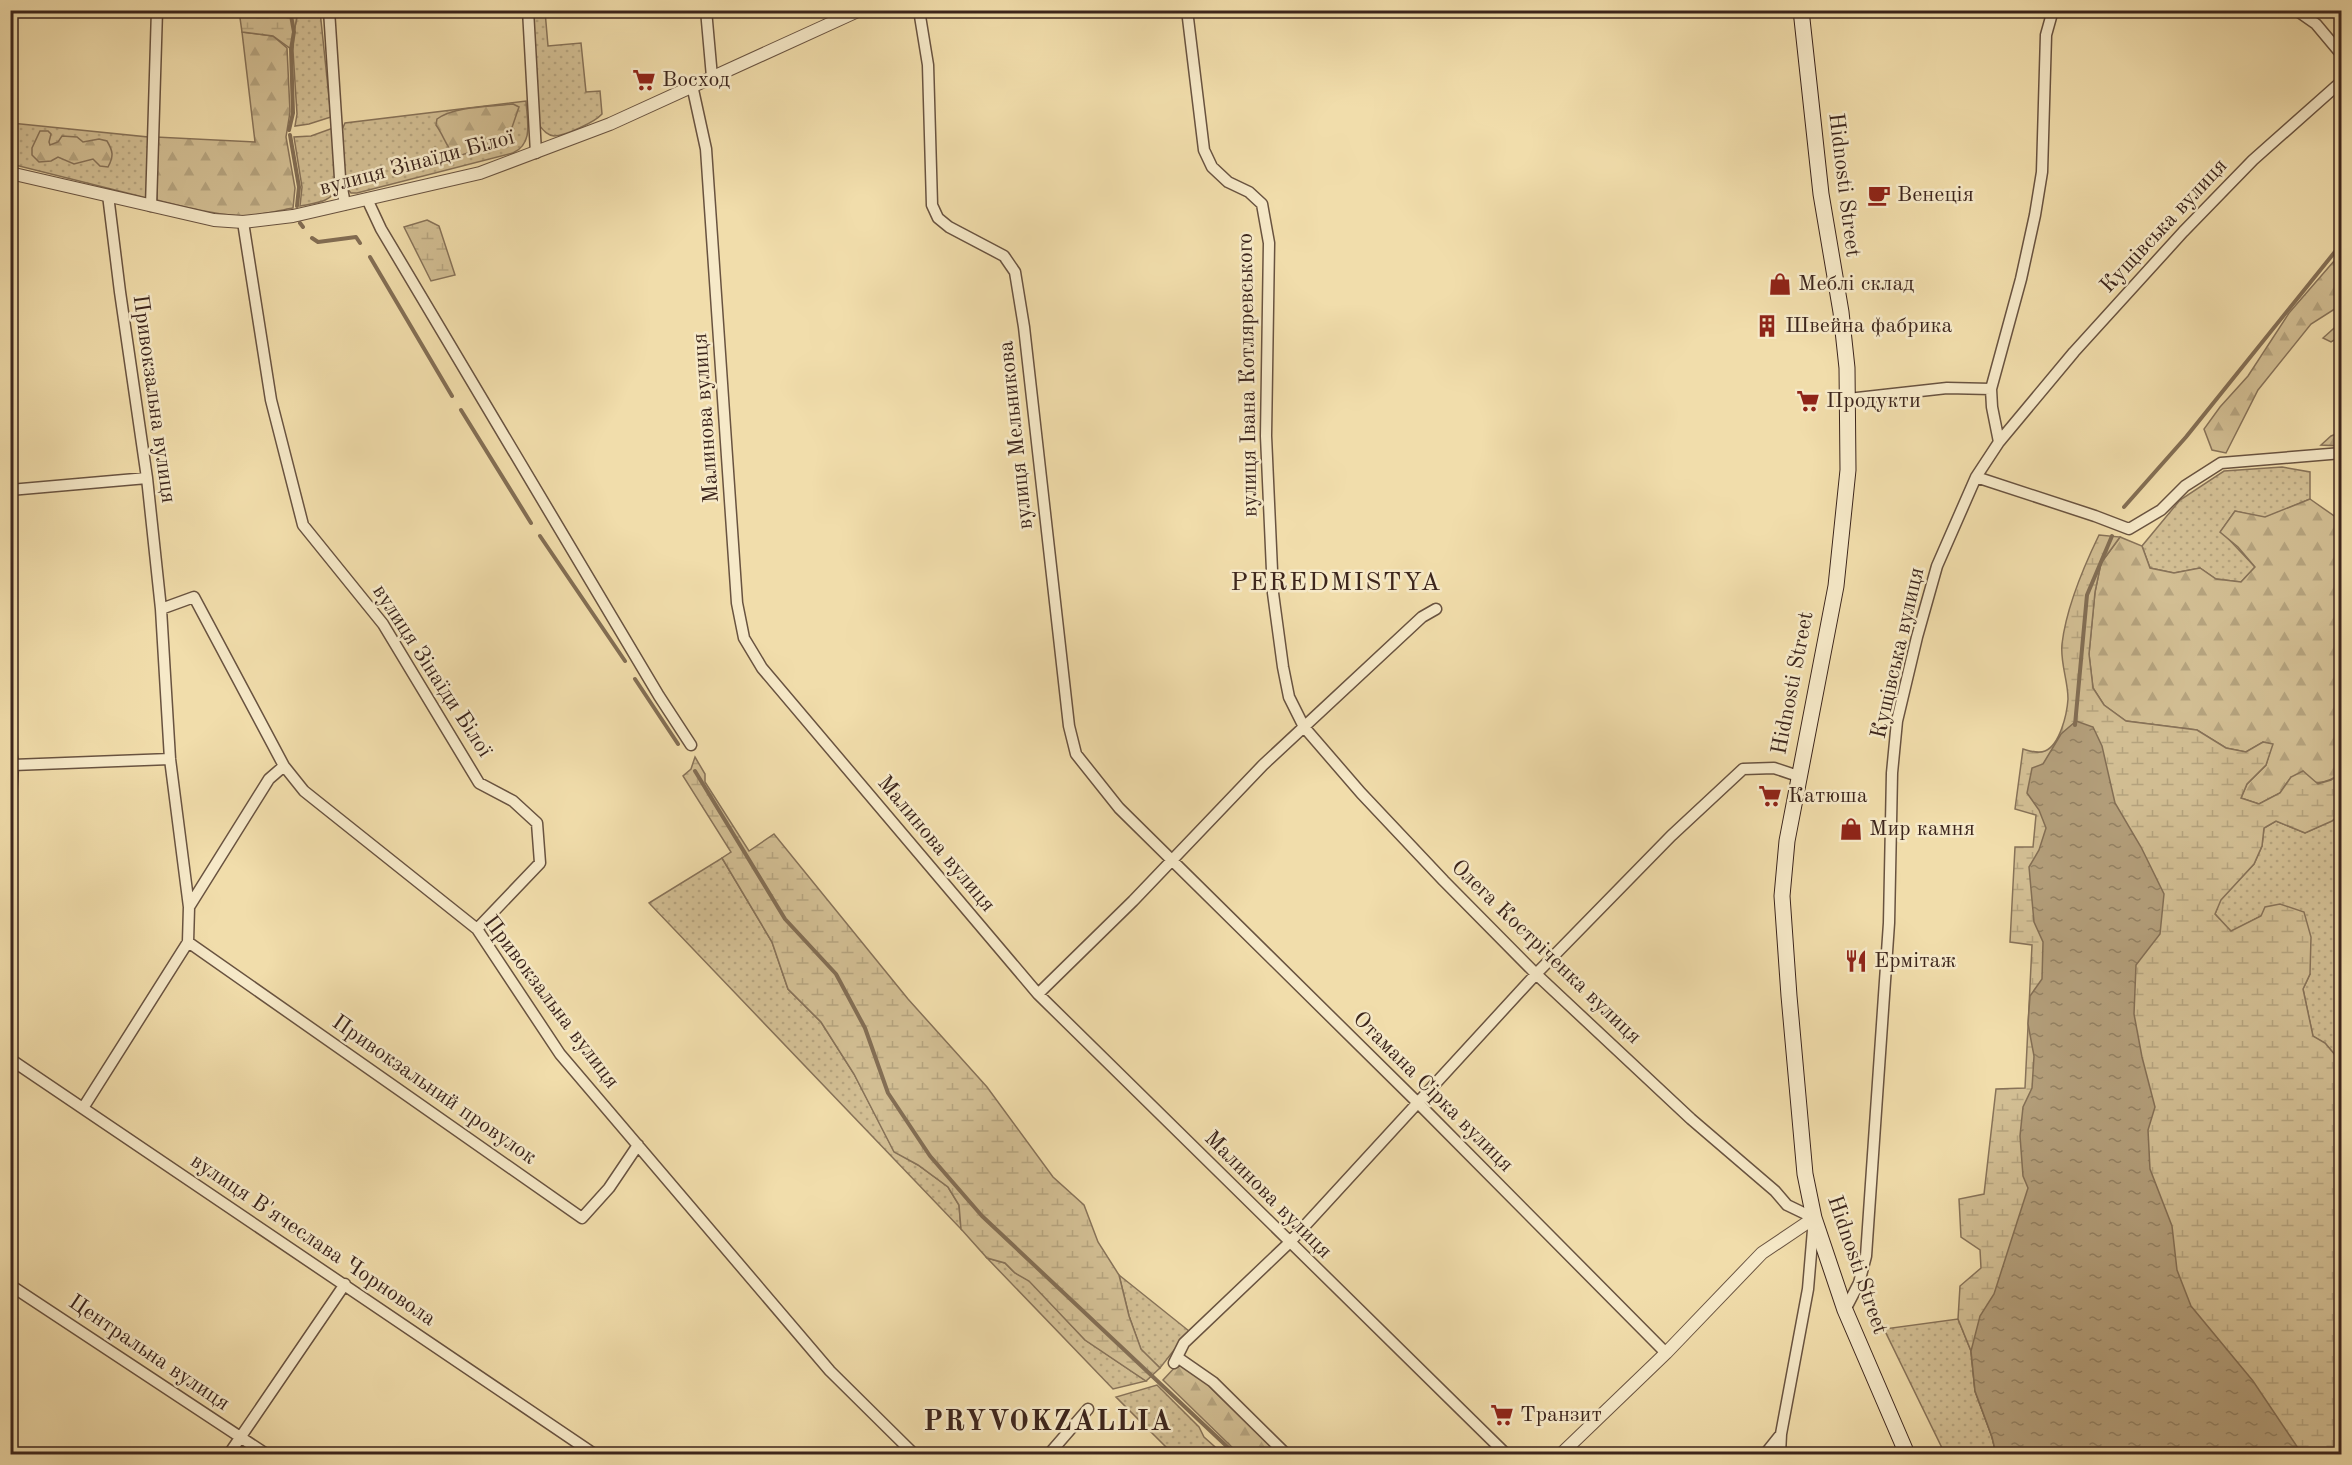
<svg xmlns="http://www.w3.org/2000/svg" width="2352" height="1465" viewBox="0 0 2352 1465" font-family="'Old Standard TT',serif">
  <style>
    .green { fill: url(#green-dots); stroke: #877258; stroke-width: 1.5 }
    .forest { fill: url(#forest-firs); stroke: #877258; stroke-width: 1.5 }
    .wetland { fill: url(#wetland-marsh); stroke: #877258; stroke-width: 1.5 }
    .water { fill: url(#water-ripples); stroke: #836e54; stroke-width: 1.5 }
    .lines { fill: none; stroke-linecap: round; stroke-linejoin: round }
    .stream { stroke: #836e54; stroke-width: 4 }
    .minor-casing { stroke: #695340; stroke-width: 13 }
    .tertiary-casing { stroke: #695340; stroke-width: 14 }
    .secondary-casing { stroke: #3c251c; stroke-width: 17 }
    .minor { stroke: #f6e9c8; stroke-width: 10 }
    .tertiary { stroke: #f6e9c8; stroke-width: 12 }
    .secondary { stroke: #f6e9c8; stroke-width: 15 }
    .labels { text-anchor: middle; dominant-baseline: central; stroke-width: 5; stroke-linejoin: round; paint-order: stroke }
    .poi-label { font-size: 22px; fill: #3c251c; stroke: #f6e9c8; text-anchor: start }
    .street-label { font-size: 22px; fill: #3c251c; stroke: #f6e9c8 }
    .quarter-label { font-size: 26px; letter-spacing: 1.5px; fill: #3c251c; stroke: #f6e9c8 }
    .district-label { font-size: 28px; font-weight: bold; letter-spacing: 1.5px; fill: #3c251c; stroke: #f6e9c8 }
  </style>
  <defs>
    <pattern id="green-dots" width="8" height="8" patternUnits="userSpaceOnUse" patternTransform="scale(1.5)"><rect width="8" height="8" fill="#d2be93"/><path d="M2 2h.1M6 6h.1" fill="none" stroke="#b5a37e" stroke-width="1.8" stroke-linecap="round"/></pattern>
    <pattern id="forest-firs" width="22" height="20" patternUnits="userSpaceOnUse" patternTransform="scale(1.5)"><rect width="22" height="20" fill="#d2be93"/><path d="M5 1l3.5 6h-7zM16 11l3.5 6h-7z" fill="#b5a37e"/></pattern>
    <pattern id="wetland-marsh" width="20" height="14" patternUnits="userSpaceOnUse" patternTransform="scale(1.5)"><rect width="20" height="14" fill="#d2be93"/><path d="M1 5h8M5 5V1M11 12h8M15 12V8" fill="none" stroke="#b5a37e"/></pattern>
    <pattern id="water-ripples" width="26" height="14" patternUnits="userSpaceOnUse" patternTransform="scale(1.5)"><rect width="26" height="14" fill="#b39e7a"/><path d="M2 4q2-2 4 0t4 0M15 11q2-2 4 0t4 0" fill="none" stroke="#938163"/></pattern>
  </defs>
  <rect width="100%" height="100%" fill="#f1ddab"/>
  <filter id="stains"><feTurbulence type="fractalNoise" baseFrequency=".00333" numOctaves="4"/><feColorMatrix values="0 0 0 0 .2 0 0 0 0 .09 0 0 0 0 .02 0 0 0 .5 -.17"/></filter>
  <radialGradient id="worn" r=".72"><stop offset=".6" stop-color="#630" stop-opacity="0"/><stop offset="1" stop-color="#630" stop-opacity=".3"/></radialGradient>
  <path class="green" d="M 298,11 L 320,11 L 331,117 L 309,124 L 295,126 L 297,114 L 293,51 L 294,32 Z
    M 532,11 L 545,11 L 548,46 L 581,43 L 586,92 L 600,91 L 602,114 C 595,122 565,136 554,136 C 547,135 544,131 539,125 Z
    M 526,101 C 527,121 534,143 513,153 L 357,193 L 351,193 L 345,186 L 341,132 L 345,123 Z
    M 11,123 L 148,137 L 147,198 L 11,164 Z
    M 333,128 L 337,187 C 332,203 314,203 300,206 L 302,187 L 294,137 L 311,136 Z
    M 2282,467 L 2310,472 L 2310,499 L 2265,518 L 2235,511 L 2221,531 L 2255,567 L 2241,582 L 2216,579 L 2200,568 L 2174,573 L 2150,568 L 2142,546 L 2180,500 L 2224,471 Z
    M 2341,813 L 2341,1062 L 2325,1043 L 2313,1037 L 2303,989 L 2310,974 L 2261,916 L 2231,932 L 2215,914 L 2220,900 L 2254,864 L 2262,846 L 2264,828 L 2276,821 L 2305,833 L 2331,821 Z
    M 722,858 L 772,942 L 788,989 L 821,1022 L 854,1074 L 894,1151 L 918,1165 L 948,1187 L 959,1205 L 961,1229 L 649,903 Z
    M 987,1258 L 1005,1263 L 1015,1273 L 1029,1280 L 1085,1340 L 1146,1381 L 1113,1389 Z
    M 1119,1275 L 1189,1331 L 1160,1368 L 1141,1350 L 1129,1316 Z
    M 1958,1319 L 1971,1351 L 1975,1391 L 1992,1437 L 1996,1454 L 1945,1454 L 1884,1329 Z
    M 1157,1385 L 1199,1427 L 1204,1437 L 1223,1454 L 1173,1454 L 1116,1397 Z"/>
  <path class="forest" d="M 242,32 L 273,36 L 287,48 L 290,112 L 286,137 L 295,188 L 293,208 C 276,211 259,216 241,216 C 213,214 185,207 157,200 L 156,137 L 255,142 Z
    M 513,104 L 519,107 L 508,139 L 502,145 L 488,146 L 456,157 C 446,147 444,136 436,125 L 437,119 C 455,106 490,107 513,104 Z
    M 40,131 L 48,131 L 51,134 L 49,142 L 50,145 L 58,142 L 62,136 L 77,137 L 83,142 L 99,139 L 107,141 C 113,151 114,156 108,167 L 100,166 L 93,159 L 74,164 L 58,157 L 51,161 L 39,162 L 32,155 L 32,148 Z
    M 2341,253 L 2341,305 L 2311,324 L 2258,390 L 2226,453 L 2212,450 L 2204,429 L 2220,407 L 2248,376 L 2289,313 Z
    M 2341,322 L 2341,336 L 2331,342 L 2323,338 Z
    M 2341,432 L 2341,446 L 2321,445 L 2331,436 Z
    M 2310,499 L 2337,518 L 2342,537 L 2342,773 C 2321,787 2313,783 2291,777 L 2280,793 L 2259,804 L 2241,798 L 2247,784 L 2266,765 L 2272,744 L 2263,742 L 2246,752 L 2226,748 L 2197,730 L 2126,721 L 2104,705 L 2093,688 L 2089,654 L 2095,592 L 2101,563 L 2120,537 L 2142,546 L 2150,568 L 2174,573 L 2200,568 L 2216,579 L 2241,582 L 2255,567 L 2238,547 L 2220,532 L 2235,511 L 2265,517 Z
    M 1178,1364 L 1205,1382 L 1278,1454 L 1239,1454 L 1163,1380 Z"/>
  <path class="wetland" d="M 239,11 L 298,11 L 291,49 L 273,36 L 242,32 Z
    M 427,220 L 439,226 L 455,275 L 431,281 L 404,227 Z
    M 2099,535 L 2120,537 L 2101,563 L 2095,592 L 2089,654 L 2093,688 L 2104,705 L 2126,721 L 2197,730 L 2226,748 L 2246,752 L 2263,742 L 2273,744 L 2266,765 L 2247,784 L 2241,798 L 2259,804 L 2280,793 L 2291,777 L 2303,771 L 2318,784 L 2331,780 L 2341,773 L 2341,813 L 2332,821 L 2305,833 L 2276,821 L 2264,828 L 2262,846 L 2254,864 L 2221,900 L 2215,914 L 2231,931 L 2261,916 L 2265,907 L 2280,904 L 2304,912 L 2311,937 L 2310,974 L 2303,989 L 2313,1036 L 2325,1043 L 2341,1062 L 2341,1454 L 1996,1454 L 1992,1437 L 1975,1391 L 1971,1351 L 1958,1319 L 1960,1286 L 1981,1268 L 1980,1250 L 1961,1237 L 1959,1199 L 1984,1194 L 1996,1089 L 2025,1088 L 2032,945 L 2010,942 L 2015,847 L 2033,847 L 2036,815 L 2015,809 L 2023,749 C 2030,751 2038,754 2045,751 C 2060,745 2067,714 2068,699 C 2068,680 2060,663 2062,644 C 2066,609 2084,566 2099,535 Z
    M 695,757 L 705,774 L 705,782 L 749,851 L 774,834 L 908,999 L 987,1087 L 1053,1177 L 1084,1205 L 1098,1242 L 1119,1275 L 1129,1316 L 1141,1349 L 1160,1368 L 1146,1381 L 1085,1340 L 1029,1281 L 1015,1273 L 1005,1263 L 987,1258 L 961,1229 L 959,1205 L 948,1187 L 918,1165 L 894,1152 L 854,1074 L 821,1022 L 788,989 L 772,942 L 722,858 L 731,852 L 683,776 L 691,769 Z"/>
  <path class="water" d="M 2076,721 L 2093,727 L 2102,746 L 2115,803 L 2141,847 L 2164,894 L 2160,934 L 2136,965 L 2134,1014 L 2142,1057 L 2155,1107 L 2148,1130 L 2150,1169 L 2172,1226 L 2177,1270 L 2191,1306 L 2253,1381 L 2302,1454 L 1996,1454 L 1992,1437 L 1975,1391 L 1971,1351 L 1980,1316 L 1994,1294 L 2028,1188 L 2023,1176 L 2020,1136 L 2023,1107 L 2032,1088 L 2034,1056 L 2028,1024 L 2030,996 L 2042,979 L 2043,942 L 2034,922 L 2029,867 L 2039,850 L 2046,828 L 2039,810 L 2027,793 L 2032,768 L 2043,764 L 2061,734 Z"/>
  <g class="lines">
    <path class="stream" d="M 289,130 L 293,113 L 291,49 L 294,32 L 290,10
      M 290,135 L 299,187 L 297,206
      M 300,223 L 303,227
      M 312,238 L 318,242 L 356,237 L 360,243
      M 370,257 L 452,396
      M 461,410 L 531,523
      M 2124,507 L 2186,437 L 2342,243
      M 540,536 L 625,661
      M 635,679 L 678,744
      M 2075,725 L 2087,595 L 2112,536
      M 695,771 L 785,919 L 836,974 L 865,1028 L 888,1093 L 930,1156 L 982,1216 L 1235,1454"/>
    <g class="minor-casing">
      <path id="minor" d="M 329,10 L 340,178 L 345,204
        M 528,10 L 536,153
        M 706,10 L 712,77
        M 919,10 L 928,65 L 932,205 L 938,218 L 949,227 L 1004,256 L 1015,272 L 1024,327 L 1069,726 L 1076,754 L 1119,808 L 1418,1103 L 1666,1353
        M 1187,10 L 1204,150 L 1212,167 L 1228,182 L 1249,192 L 1262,204 L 1269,243 L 1266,436 L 1273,593 L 1283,667 L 1289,697 L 1304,727 L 1361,793 L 1444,881 L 1536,974 L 1691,1119 L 1775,1191 L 1787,1205 L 1814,1218 L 1808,1289 L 1781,1434 L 1780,1454
        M 2296,10 L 2316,24 L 2342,55
        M 692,85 L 706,149 L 737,603 L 744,638 L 762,668 L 1038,994 L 1506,1454
        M 367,199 L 381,229 L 659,696 L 691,745
        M 151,206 L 157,10
        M 243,222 L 271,400 L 303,525 L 383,624 L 479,783 L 513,801 L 537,823 L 540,863 L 477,929
        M 1991,389 L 2021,279 L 2035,215 L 2042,172 L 2046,35 L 2053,10
        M 1848,399 L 1947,388 L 1991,389 L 1992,407 L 1999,442
        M 1976,477 L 2095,516 L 2129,529 L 2161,510 L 2185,486 L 2221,463 L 2342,453
        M 10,490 L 147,478
        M 161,609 L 194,597 L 284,766 L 304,791 L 477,929 L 560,1054 L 830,1371 L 914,1454
        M 10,744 L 13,765 L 10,813
        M 13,765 L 170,759
        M 189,907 L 269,779 L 284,766
        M 188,942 L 582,1218 L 609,1188 L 638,1145
        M 1038,994 L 1133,901 L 1263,765 L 1422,617 L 1436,609
        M 10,1059 L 594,1454
        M 83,1108 L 188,942 L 189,907 L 170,759 L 161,609 L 147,478 L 120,292 L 108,195
        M 10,1285 L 266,1454
        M 1845,1310 L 1859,1283 L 1866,1256 L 1889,923 L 1892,773 L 1897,721 L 1917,637 L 1937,566 L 1976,477 L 1999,442 L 2074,352 L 2183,232 L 2253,160 L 2342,81
        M 1177,1357 L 1213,1382 L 1286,1454
        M 1174,1363 L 1184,1343 L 1289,1243 L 1536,974 L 1671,836 L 1743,769 L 1774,768 L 1798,776
        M 229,1454 L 345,1284
        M 1049,1454 L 1088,1409
        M 1765,1454 L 1781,1434"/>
    </g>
    <g class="tertiary-casing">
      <path id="tertiary" d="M 10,173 L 214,220 L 243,222 L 293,216 L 480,173 L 610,124 L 860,10
        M 1561,1454 L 1666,1353 L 1762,1253 L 1814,1218"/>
    </g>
    <g class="secondary-casing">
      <path id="secondary" d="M 1801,10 L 1821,194 L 1841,312 L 1847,368 L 1848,470 L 1836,586 L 1787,841 L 1782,896 L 1789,996 L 1805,1174 L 1814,1218 L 1845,1310 L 1907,1454"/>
    </g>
    <use href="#minor" class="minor"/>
    <use href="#tertiary" class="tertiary"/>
    <use href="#secondary" class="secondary"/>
  </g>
  <defs>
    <g id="supermarket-bare" transform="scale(1.8)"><path d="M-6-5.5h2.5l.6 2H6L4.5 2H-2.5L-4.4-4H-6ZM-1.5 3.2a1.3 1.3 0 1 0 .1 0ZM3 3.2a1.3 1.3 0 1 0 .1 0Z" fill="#8f2418" stroke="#f6e9c8" stroke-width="2.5" paint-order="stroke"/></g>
    <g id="cafe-bare" transform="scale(1.8)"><path d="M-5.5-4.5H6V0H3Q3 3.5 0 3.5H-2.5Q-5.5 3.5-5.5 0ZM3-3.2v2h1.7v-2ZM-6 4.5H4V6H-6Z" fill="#8f2418" stroke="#f6e9c8" stroke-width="2.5" paint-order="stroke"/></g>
    <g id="shop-bare" transform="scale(1.8)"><path d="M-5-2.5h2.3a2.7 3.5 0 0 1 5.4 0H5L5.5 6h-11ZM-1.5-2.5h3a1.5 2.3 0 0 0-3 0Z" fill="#8f2418" stroke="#f6e9c8" stroke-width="2.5" paint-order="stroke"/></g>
    <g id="building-bare" transform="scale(1.8)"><path d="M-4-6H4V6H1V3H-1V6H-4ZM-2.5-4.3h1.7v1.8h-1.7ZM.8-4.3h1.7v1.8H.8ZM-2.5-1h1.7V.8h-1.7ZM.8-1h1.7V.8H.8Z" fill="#8f2418" stroke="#f6e9c8" stroke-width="2.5" paint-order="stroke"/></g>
    <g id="restaurant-bare" transform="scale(1.8)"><path d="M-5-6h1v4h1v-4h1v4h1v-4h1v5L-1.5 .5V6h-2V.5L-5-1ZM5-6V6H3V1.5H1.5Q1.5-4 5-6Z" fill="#8f2418" stroke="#f6e9c8" stroke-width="2.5" paint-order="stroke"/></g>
  </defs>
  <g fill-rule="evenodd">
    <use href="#supermarket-bare" x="644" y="80"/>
    <use href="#cafe-bare" x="1879" y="195"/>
    <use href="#shop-bare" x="1780" y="284"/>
    <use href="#building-bare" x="1767" y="326"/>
    <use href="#supermarket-bare" x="1808" y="401"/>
    <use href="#supermarket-bare" x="1770" y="796"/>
    <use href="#shop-bare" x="1851" y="829"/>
    <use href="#restaurant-bare" x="1856" y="961"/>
    <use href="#supermarket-bare" x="1502" y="1415"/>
  </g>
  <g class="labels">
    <g class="poi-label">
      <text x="662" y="80">Восход</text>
      <text x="1897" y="195">Венеція</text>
      <text x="1798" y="284">Меблі склад</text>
      <text x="1785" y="326">Швейна фабрика</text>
      <text x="1826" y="401">Продукти</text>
      <text x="1788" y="796">Катюша</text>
      <text x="1869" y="829">Мир камня</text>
      <text x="1874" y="961">Ермітаж</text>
      <text x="1520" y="1415">Транзит</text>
    </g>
    <g class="street-label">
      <text transform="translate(417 163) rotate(-15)">вулиця Зінаїди Білої</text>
      <text transform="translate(1844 185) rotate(83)">Hidnosti Street</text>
      <text transform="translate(2164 226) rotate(-47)">Кущівська вулиця</text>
      <text transform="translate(1248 375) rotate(-91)">вулиця Івана Котляревського</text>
      <text transform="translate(154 399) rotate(82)">Привокзальна вулиця</text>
      <text transform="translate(706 418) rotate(-94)">Малинова вулиця</text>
      <text transform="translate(1016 435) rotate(-96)">вулиця Мельникова</text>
      <text transform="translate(1898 653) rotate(-77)">Кущівська вулиця</text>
      <text transform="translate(432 671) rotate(57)">вулиця Зінаїди Білої</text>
      <text transform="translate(1793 683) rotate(-79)">Hidnosti Street</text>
      <text transform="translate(936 844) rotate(50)">Малинова вулиця</text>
      <text transform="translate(1546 952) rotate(44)">Олега Костріченка вулиця</text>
      <text transform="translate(551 1002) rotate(53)">Привокзальна вулиця</text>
      <text transform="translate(434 1090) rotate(35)">Привокзальний провулок</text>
      <text transform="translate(1433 1092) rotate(45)">Отамана Сірка вулиця</text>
      <text transform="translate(1268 1195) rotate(45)">Малинова вулиця</text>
      <text transform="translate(313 1240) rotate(34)">вулиця В'ячеслава Чорновола</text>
      <text transform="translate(1857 1265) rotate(71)">Hidnosti Street</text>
      <text transform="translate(149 1353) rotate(34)">Центральна вулиця</text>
    </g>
    <g class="quarter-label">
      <text x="1336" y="583">PEREDMISTYA</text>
    </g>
    <g class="district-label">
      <text x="1048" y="1423">PRYVOKZALLIA</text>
    </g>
  </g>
  <rect width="2352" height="1465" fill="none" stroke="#f1ddab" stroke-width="36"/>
  <rect x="12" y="12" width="2328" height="1441" fill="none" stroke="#3c251c" stroke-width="3"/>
  <rect x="18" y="18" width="2316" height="1429" fill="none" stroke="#3c251c" stroke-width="1.5"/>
  <rect width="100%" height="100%" filter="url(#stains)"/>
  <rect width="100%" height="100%" fill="url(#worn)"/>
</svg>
